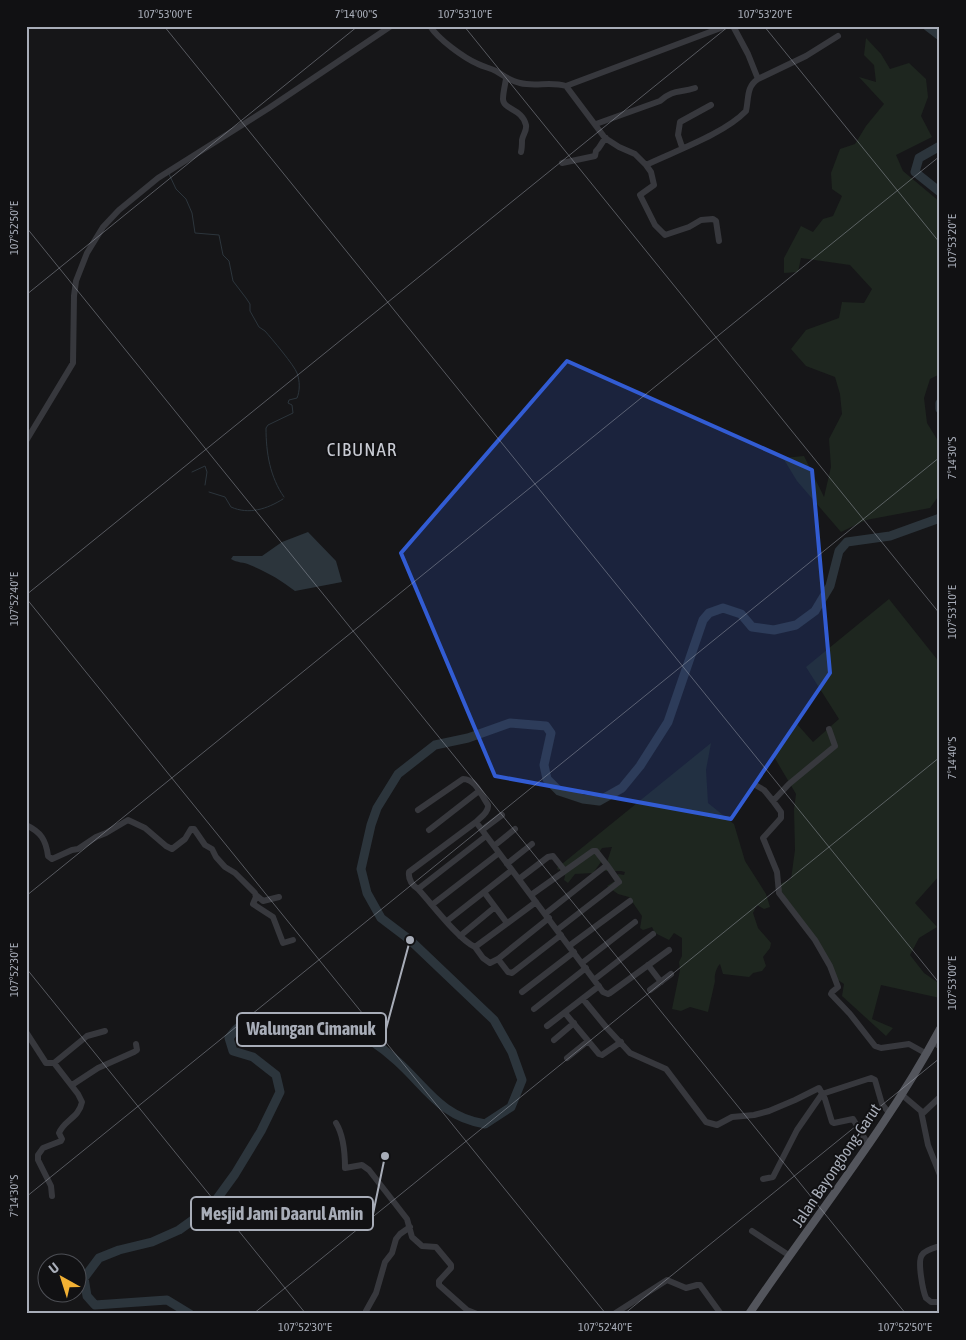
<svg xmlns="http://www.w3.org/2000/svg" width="966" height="1340" viewBox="0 0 966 1340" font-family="'Asap Condensed',sans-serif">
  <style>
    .green { fill: #1e261f }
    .water { fill: #2c353c }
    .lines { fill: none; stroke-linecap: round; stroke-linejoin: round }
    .stream { stroke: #2c353c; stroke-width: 1 }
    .river { stroke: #2c353c; stroke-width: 9 }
    .minor { stroke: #37383d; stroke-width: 6 }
    .major { stroke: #53555c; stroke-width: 8 }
    .marked { fill: #325cd3; fill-opacity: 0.2; stroke: #325cd3; stroke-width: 4; stroke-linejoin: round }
    .ticks { fill: none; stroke: #a8adb8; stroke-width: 1; stroke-opacity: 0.45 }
    .labels { text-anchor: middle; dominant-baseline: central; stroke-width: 4; stroke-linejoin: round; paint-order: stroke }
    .street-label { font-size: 16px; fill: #a8adb8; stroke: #111113 }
    .quarter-label { font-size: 19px; letter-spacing: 1px; fill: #c9ccd4; stroke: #111113 }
    .leader { fill: none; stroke: #a8adb8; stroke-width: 2 }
    .callout-dot { fill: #a8adb8; stroke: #111113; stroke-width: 2 }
    .callout { fill: #111113; stroke: #a8adb8; stroke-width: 2 }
    .callout-label { font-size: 18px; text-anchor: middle; font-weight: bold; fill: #a8adb8 }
    .neatline { fill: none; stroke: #a8adb8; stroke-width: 2 }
    .ticks-label { font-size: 12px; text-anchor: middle; fill: #a8adb8 }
  </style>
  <rect width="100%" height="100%" fill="#161618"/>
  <path class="green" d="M 866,38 L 881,54 L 890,69 L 909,63 L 926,79 L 928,97 L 921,116 L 932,137 L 896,155 L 903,171 L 940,202 L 940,374 L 930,379 L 924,398 L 927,423 L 940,444 L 940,494 L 930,508 L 866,520 L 841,532 L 797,481 L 783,458 L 804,456 L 824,497 L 831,467 L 829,439 L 842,414 L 840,394 L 835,377 L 806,366 L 791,349 L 806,330 L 839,318 L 842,302 L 864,303 L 872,289 L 850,265 L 801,258 L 798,272 L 784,273 L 784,258 L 801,226 L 813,232 L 823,219 L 833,216 L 842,196 L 832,189 L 831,173 L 840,149 L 855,144 L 866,126 L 884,104 L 859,77 L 876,82 L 874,65 L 864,55 Z
    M 889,599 L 940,663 L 940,875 L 915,903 L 937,927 L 919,938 L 910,955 L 924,973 L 940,984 L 940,998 L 881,985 L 872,1019 L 893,1028 L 886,1036 L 842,996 L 844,984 L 835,978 C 825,947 794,915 778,885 L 791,879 L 795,850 L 794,809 L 796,794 L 773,755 L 796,723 L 813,742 L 839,719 L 806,667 Z
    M 711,743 L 706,770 L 708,803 L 734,824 L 745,861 L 766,894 L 770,907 L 764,909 L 757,905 L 753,913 L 758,928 L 771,943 L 770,948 L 763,957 L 766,966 L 762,971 L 753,973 L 749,977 L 723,974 L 720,964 C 716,968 714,976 715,981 L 708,1012 L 690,1007 L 681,1011 L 672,1009 L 680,970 L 679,962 L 682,956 L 682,938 L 674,933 L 669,940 L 655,933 L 652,927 L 643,930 L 640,928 L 642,916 L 629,897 L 618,894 L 607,886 L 615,881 L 618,874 L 624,875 L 625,872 L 621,871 L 604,871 L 612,847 L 602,848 L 600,851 L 601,862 L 593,873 L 575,874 L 568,883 L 564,880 L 565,876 L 561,869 L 558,870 L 557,868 Z"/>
  <path class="water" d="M 308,532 L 336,561 L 342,582 L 295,591 C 281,580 267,572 250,565 C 244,562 237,563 231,559 L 233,556 L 262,556 L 282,542 Z"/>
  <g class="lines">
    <path class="stream" d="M 169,174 L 176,189 L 186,199 L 192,213 L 195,233 L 219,235 L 223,255 L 229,261 L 233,281 L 246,298 L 250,304 L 250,311 L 259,327 L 265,331 C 272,339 294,365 297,373 C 300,381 300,391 297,398 L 289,400 L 288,403 L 292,405 L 293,413 L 268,425 L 266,428 C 266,453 270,477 284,497
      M 192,472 L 205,466 L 207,472 L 205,485
      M 209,492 L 225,497 L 231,507 C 249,515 267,509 283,499"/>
    <path class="river" d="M 927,26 L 940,36
      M 940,146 L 919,158 L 915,172 L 940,192
      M 940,403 L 940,409
      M 190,1314 L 167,1300 L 95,1305 L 87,1296 L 84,1278 L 99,1258 L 119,1250 L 152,1242 L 179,1230 L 211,1207 L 235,1174 L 261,1131 L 280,1092 L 276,1075 L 253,1057 L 233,1051 L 229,1038 C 232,1035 235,1029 239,1027 C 252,1019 268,1018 283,1017 C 327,1016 365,1031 397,1061 C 427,1088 441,1117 485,1124 L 511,1107 L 522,1080 L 512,1052 L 494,1020 L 410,940 L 381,918 L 367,893 L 361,869 L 371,825 L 377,808 L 398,774 L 435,745 L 468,738 L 510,723 L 546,726 L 551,733 L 544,765 L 547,779 L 559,791 L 583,799 L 599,801 L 622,788 L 640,766 L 668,722 L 703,620 L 709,613 L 723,608 L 741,614 L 752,627 L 774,630 L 796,625 L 815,611 L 830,586 L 839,551 L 847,542 L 890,536 L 940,518"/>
    <path class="minor" d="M 430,26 C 438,39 464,58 478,64 C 484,67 490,68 496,71 C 504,76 510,81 520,83 C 536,87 550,81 566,86 L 605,138 L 619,147 L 635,154 L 646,165 L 651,172 L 654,185 L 640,195 L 655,225 L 665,235 L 689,227 L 701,220 L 713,219 L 716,221 L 719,241
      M 506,79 C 505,85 503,93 503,99 C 503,110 522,108 526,125 C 527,131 523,134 522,140 C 522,144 522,148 521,152
      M 758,79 L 806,56 L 838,36
      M 566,86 L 726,26
      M 596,124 L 660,101 C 673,89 680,93 695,88
      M 682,147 L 678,135 L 680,122 L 711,105
      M 562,163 L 595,156 L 596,151 C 601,147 601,142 606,138
      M 646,165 C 675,151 724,134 746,111 C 749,98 746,87 758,79 L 748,54 L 733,26
      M 26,441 L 73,363 L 74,296 L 76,281 L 87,253 L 103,227 L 119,210 L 158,178 L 269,108 L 391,26
      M 829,729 L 835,746 L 789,784 L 773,801 L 781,812 L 781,818 L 763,838 L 777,872 L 779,893 L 815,940 L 830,966 L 838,987 L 832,992 L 831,994 L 850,1014 L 875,1046 L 881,1048 L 909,1044 L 927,1054
      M 757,786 L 764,790 L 773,801
      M 418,810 L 463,779 C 476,779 481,795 488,805 C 489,812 481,817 476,822 L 409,872 C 408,880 412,885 418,889 C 432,904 459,940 475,947 L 536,902
      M 476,822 L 603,992 L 608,994 L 610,993 L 669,950
      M 26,825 C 41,832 46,840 48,856 L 52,859 L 72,850 L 78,849 L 96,837 L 106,833 L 128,820 L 145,828 L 166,846 L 172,849 L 185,839 L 191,829 L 194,829 L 205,845 L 212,849 L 216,857 L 225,867 L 235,873 L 255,893 L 256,897 L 253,904 L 273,917 L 283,943 L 293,940
      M 429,830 L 479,791
      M 482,830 L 502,815
      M 494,846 L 515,829
      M 507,864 L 532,844
      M 519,879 L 548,857 L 553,856 L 565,871
      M 418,889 L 486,836
      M 484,892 L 507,923
      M 256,895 L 263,901 L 279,897
      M 531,895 L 593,851 L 596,851 L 607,865 L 545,914
      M 433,904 L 499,853
      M 447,921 L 512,870
      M 557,930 L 619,882 L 607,865
      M 460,936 L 495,907
      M 569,946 L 630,901
      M 475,947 L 483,958 L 490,963 L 498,959 L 549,918
      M 498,959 L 508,972 L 512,973 L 561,935
      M 582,963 L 635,922
      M 648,965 L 661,982
      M 595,979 L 653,934
      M 650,990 L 671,974
      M 522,992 L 574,952
      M 583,999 L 606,1027 L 630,1053 L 666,1069 L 706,1122 L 717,1125 L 732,1117 L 754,1115 L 769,1111 L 795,1100 L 819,1088 L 825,1099 L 832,1122 L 834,1123 L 853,1119 L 868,1144
      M 534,1009 L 586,968
      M 565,1013 L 599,1054 L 602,1055 L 621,1042
      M 547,1026 L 599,986
      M 26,1032 L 46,1063 L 54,1063 L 78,1094 L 82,1102 C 79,1118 64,1120 59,1133 L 62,1139 L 61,1141 L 43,1148 L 38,1155 L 38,1160 L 51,1186 L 52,1196
      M 554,1040 L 574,1023
      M 933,1041 L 940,1047
      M 567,1058 L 588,1041
      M 54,1063 L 87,1036 L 105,1031
      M 72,1085 L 98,1068 L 134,1052 L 137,1050 L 136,1044
      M 901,1094 L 921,1111 L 928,1145 L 940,1175
      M 922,1114 L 940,1097
      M 336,1123 C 344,1136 345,1153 345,1168 L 362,1165 L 369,1170 L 407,1219 L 412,1237 L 422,1246 L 436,1247 L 451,1265 L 451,1268 L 439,1281 L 439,1285 L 467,1310 L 477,1314
      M 763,1179 L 773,1177 L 797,1130 L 822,1094 L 871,1078 L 875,1080 L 882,1104 L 889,1113
      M 752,1231 L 790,1256
      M 940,1246 C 934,1248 925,1250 922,1255 C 917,1261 923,1291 926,1298 L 931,1302 L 940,1302
      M 366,1311 L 376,1293 L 385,1262 L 392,1253 L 396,1239 L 400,1234 L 410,1227
      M 614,1314 L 667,1280 L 686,1288 L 697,1285 L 700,1285 L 721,1314"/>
    <path class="major" d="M 749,1314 C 813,1219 886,1130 940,1029"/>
  </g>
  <path class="marked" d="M 567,361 L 812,470 L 830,673 L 731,819 L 495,776 L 401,553 Z"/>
  <path class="ticks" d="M 164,26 L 940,984M 464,26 L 940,614M 764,26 L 940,243M 26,227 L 906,1314M 26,295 L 358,26M 26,595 L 729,26M 26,598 L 606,1314M 26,896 L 940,156M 26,968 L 306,1314M 26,1197 L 940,457M 253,1314 L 940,757M 624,1314 L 940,1058"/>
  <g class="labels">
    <g class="street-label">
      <text transform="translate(836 1165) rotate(-56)">Jalan Bayongbong-Garut</text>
    </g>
    <g class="quarter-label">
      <text x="362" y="449">CIBUNAR</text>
    </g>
  </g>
  <path class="leader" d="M410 940L386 1029M385 1156L373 1214"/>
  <g class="callout-dot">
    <circle cx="410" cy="940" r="5"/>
    <circle cx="385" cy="1156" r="5"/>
  </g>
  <g class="callout">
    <rect x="237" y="1013" width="149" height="33" rx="5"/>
    <rect x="191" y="1197" width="182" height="33" rx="5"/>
  </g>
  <g class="callout-label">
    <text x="311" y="1035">Walungan Cimanuk</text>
    <text x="282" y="1220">Mesjid Jami Daarul Amin</text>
  </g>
  <rect width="966" height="1340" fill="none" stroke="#111113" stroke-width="55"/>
  <g transform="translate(62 1278) rotate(321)"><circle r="24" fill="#111113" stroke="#4d4f55"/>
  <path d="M0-4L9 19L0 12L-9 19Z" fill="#f2b134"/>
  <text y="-8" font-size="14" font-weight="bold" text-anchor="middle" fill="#a8adb8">U</text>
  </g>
  <rect x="28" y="28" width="910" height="1284" class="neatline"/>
  <g class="ticks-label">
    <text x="165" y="18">107°53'00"E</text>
    <text x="356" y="18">7°14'00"S</text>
    <text x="465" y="18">107°53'10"E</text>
    <text x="765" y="18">107°53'20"E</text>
    <text transform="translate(14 228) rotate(-90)" y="4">107°52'50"E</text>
    <text transform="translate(952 241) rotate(-90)" y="4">107°53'20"E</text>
    <text transform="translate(952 458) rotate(-90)" y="4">7°14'30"S</text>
    <text transform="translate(14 599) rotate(-90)" y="4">107°52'40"E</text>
    <text transform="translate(952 612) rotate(-90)" y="4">107°53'10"E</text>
    <text transform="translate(952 758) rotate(-90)" y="4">7°14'40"S</text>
    <text transform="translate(14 970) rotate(-90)" y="4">107°52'30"E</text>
    <text transform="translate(952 983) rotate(-90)" y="4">107°53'00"E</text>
    <text transform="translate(14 1196) rotate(-90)" y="4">7°14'30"S</text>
    <text x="305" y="1331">107°52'30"E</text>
    <text x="605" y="1331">107°52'40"E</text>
    <text x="905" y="1331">107°52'50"E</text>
  </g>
</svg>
